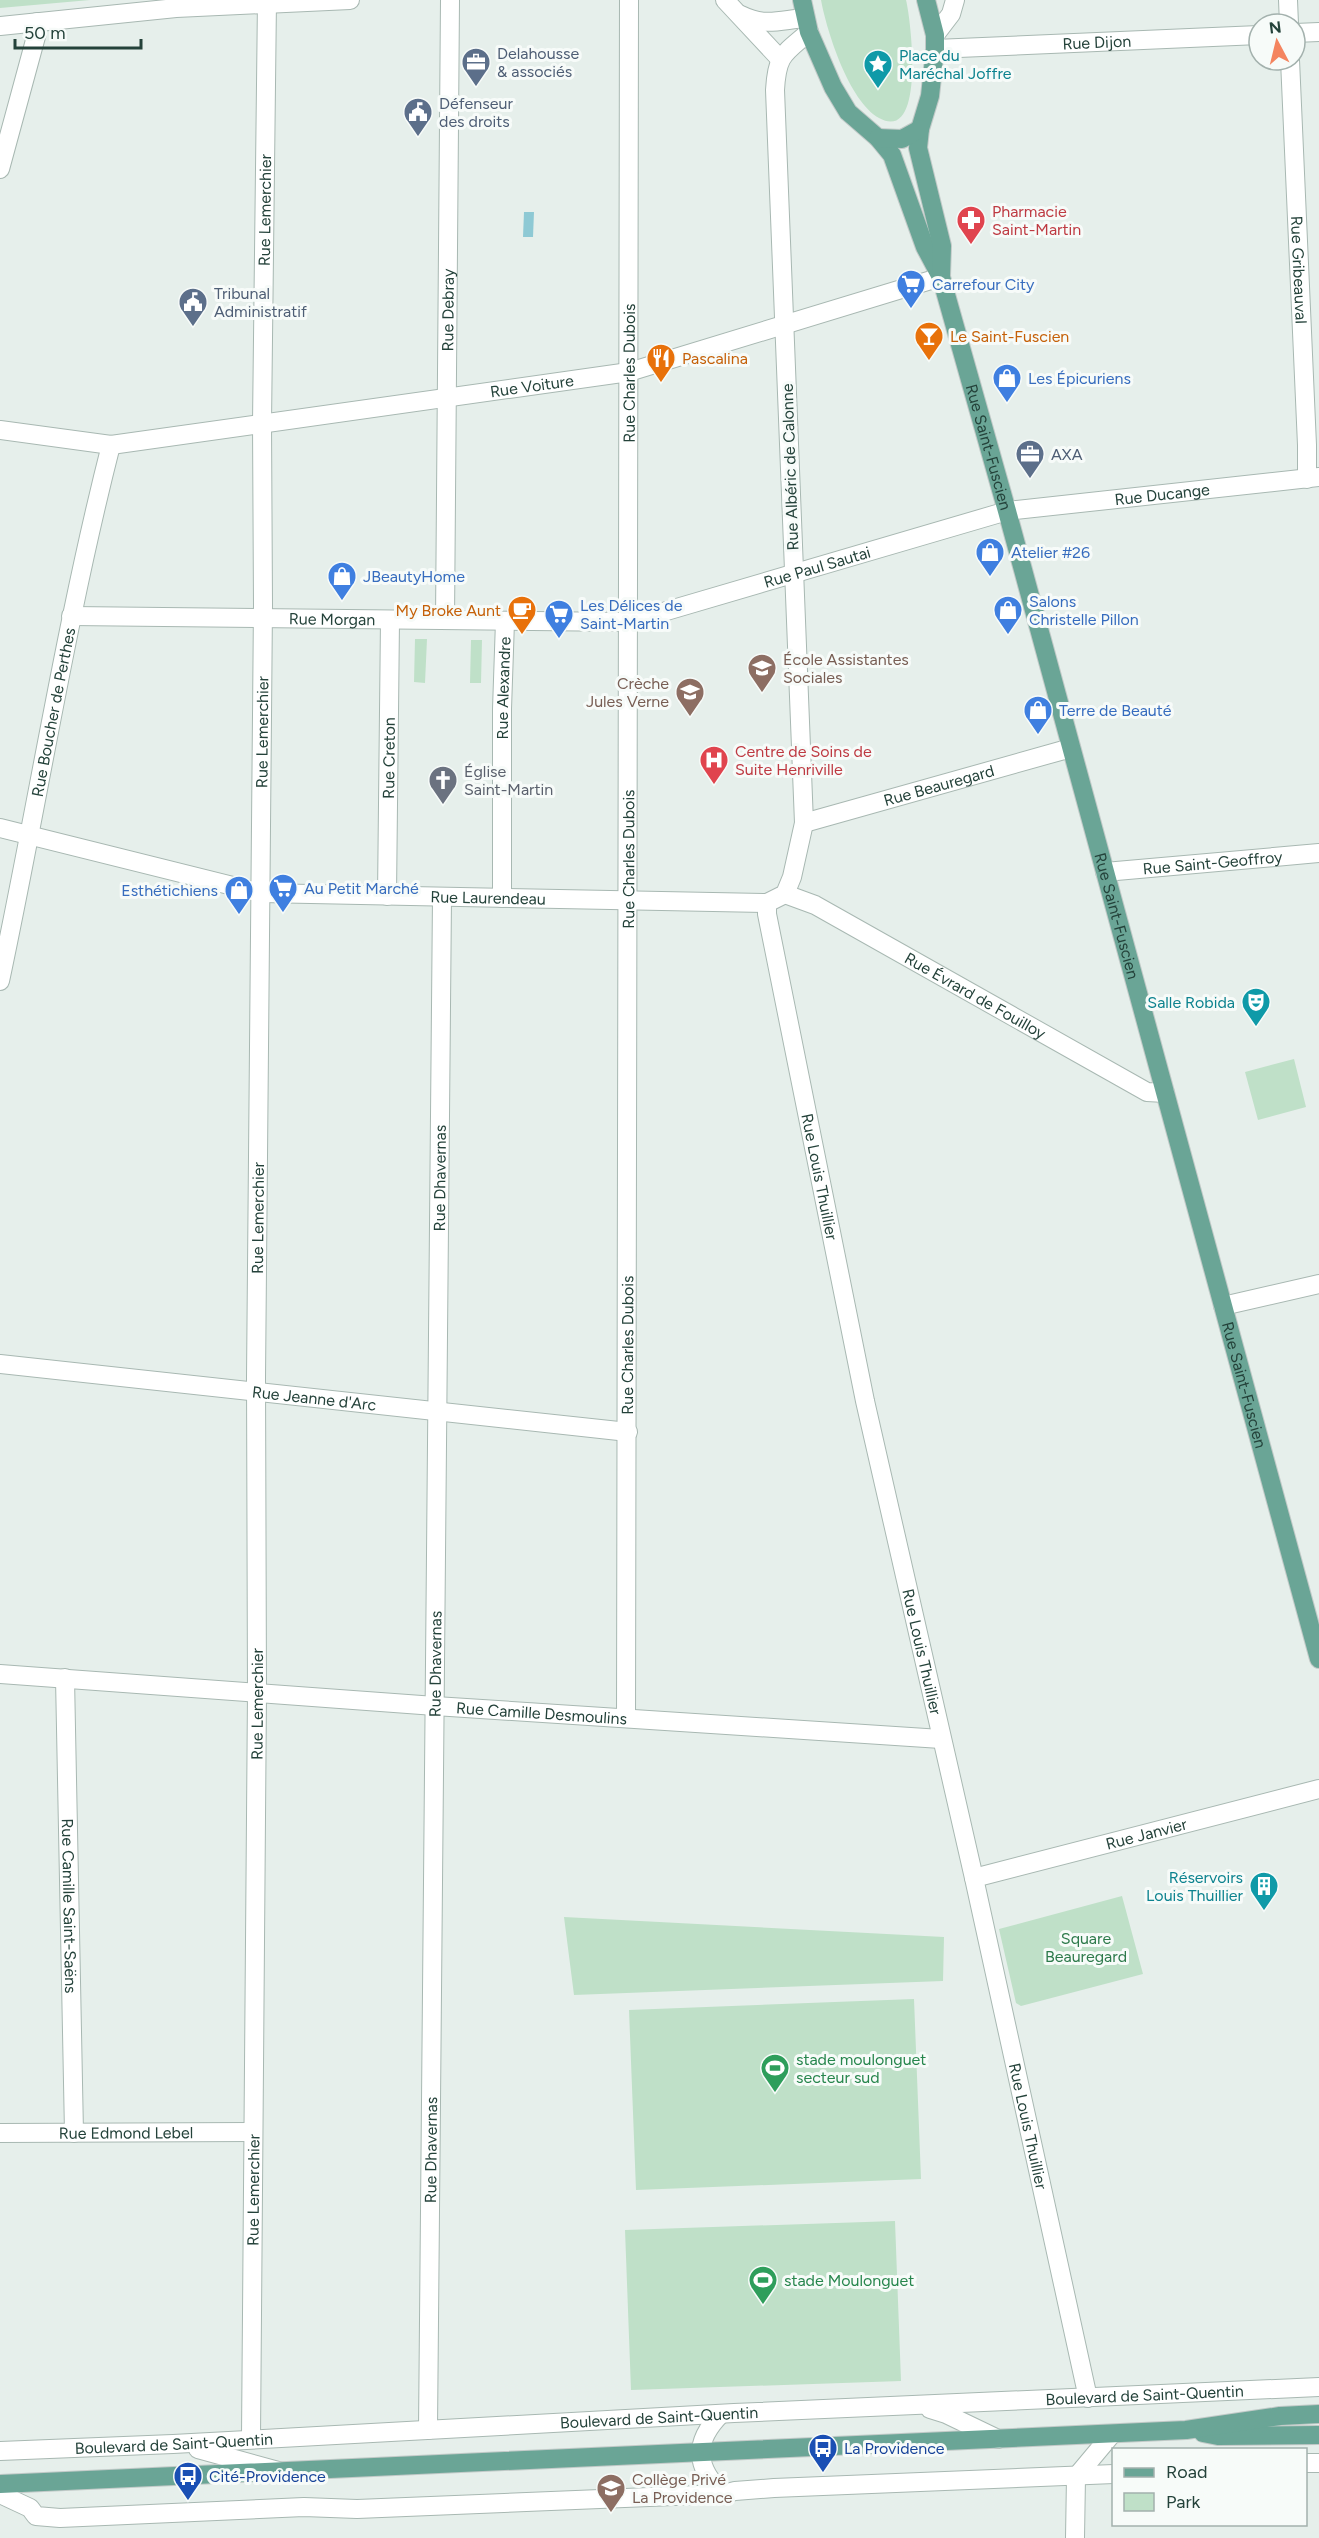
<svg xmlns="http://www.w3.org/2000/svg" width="1319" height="2538" viewBox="0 0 1319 2538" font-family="Figtree,sans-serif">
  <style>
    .green { fill: #bfe0c8 }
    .water { fill: #8ec9d4 }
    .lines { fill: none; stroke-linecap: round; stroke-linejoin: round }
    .minor-casing { stroke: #a8b8b2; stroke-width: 20 }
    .major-casing { stroke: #c2cac8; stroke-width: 20 }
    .minor { stroke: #fff; stroke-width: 18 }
    .major { stroke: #6aa596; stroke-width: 18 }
    .labels { text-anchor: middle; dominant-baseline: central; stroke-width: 6; stroke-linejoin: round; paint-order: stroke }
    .street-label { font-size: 16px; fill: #24423a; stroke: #f7fbf9 }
    .service-label { font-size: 16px; fill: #4e5e75; stroke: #f7fbf9; text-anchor: start }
    .culture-label { font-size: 16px; fill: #0d838f; stroke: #f7fbf9; text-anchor: end }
    .health-label { font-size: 16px; fill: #be3a42; stroke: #f7fbf9; text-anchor: start }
    .shop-label { font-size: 16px; fill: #366cbe; stroke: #f7fbf9; text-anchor: start }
    .food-label { font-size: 16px; fill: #c56008; stroke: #f7fbf9; text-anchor: start }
    .education-label { font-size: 16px; fill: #785e54; stroke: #f7fbf9; text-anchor: start }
    .worship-label { font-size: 16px; fill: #5b616d; stroke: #f7fbf9; text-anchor: start }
    .park-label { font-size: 16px; fill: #2d7a4b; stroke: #f7fbf9 }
    .leisure-label { font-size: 16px; fill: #27864d; stroke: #f7fbf9; text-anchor: start }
    .transit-label { font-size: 16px; fill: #164399; stroke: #f7fbf9; text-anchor: start }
  </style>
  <rect width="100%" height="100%" fill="#e6efeb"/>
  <path class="green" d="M 0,0 L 90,0 L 0,8 Z
    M 821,0 L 906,0 C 911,19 926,144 879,118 C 849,101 827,32 821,0 Z
    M 415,639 L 427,639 L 425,683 L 414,682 Z
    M 471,640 L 482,640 L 481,683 L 470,683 Z
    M 1294,1059 L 1306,1107 L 1258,1120 L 1245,1072 Z
    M 1122,1896 L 1143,1974 L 1021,2006 L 1016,2003 L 999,1929 Z
    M 564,1917 L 944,1937 L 943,1981 L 574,1995 Z
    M 914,1999 L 921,2179 L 636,2190 L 629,2010 Z
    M 895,2221 L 901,2381 L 631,2390 L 625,2230 Z"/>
  <path class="water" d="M 524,212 L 534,212 L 533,237 L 523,237 Z"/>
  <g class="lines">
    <g class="minor-casing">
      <g id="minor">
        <path d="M 725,0 L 780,59"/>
        <path d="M 1288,0 L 1289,24"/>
        <path d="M 741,15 C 765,27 780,20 805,18"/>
        <path d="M 0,26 L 176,8 L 350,0"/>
        <path d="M 1295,33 L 1319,32"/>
        <path d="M 935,35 L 951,14 L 955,0"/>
        <path id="s1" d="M 935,49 L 1259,35"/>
        <path id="s2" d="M 1290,60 L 1307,445 L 1307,479"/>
        <path d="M 0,169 L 37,33 L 37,22"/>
        <path id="s3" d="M 0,430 L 111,445 L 629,372 L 941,277"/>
        <path id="s4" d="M 71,616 L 629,622 L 1007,511 L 1319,477"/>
        <path id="s5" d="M 445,620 L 450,0"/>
        <path id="s6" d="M 804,823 L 1071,748"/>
        <path id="s7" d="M 0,828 L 261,893 L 767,903 L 785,894 L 792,877 L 804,823 L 775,90 C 777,54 784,54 809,32"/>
        <path id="s8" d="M 1105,872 L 1319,853"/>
        <path id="s9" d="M 785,894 L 815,905 L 1147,1092 L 1165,1093"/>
        <path id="s10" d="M 387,896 L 390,620"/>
        <path id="s11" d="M 502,898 L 502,709 L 505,621"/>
        <path id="s12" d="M 767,903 L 767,914 L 865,1401 L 974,1878 L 1088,2398"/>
        <path id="s13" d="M 0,981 C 38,802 66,621 111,445"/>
        <path d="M 1223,1306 L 1319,1284"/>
        <path id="s14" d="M 0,1364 L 628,1432"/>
        <path id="s15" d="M 0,1674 L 435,1706 L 941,1739"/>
        <path id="s16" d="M 65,1678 L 74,2133"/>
        <path id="s17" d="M 626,1717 C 628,1145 629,573 629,0"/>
        <path id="s18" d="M 974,1878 L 1319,1789"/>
        <path id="s19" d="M 0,2133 L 253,2132"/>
        <path d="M 930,2409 L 946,2414 L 998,2439"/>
        <path d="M 721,2414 C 693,2442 695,2467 723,2494"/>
        <path id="s20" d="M 428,2430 L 442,897"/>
        <path id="s21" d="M 251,2438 L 257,1693 L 256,1378 L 263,605 L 262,423 L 267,0"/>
        <path d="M 198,2449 L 278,2471"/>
        <path id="s22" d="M 0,2451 L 173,2444 L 734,2413 L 1319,2387"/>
        <path d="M 1306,2463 L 1319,2463"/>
        <path d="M 0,2494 L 30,2508 L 36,2516 L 60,2518 L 304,2507 L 357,2509 L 723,2494 L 735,2491 L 774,2488 L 1114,2474"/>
        <path d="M 1075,2538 L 1076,2477 L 1112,2434"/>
      </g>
    </g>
    <g class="major-casing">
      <g id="major">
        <path id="s23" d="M 802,0 L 809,32 L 833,87 L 848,112 L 878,138 L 892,155 L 925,247 L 941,277 L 1007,511 L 1319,1659"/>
        <path d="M 926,0 L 935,35 L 935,49 L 930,96 L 920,129 L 918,148 L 942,246 L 941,277"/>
        <path d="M 878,138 L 902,139 L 920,129"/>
        <path d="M 1203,2433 L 1218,2436 L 1319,2435"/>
        <path d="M 0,2484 L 1186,2430 L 1280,2416 L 1319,2414"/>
      </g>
    </g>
    <use href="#minor" class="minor"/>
    <use href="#major" class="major"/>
  </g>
  <defs>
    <g id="office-pin" transform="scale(1.5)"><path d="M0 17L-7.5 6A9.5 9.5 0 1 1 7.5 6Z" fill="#5c6f8a" stroke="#f7fbf9"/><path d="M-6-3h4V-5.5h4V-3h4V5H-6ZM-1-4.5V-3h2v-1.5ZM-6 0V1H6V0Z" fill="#fff"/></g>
    <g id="sight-pin" transform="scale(1.5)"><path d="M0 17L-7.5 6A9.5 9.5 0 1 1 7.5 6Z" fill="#0f9aa8" stroke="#f7fbf9"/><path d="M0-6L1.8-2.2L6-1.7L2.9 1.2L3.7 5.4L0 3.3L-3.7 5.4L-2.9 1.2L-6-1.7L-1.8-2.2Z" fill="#fff"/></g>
    <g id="civic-pin" transform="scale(1.5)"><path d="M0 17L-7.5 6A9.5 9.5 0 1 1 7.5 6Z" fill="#5c6f8a" stroke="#f7fbf9"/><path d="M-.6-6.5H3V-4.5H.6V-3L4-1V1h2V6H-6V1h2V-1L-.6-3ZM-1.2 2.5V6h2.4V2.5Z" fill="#fff"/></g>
    <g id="pharmacy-pin" transform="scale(1.5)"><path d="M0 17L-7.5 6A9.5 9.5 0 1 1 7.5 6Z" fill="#e0444e" stroke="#f7fbf9"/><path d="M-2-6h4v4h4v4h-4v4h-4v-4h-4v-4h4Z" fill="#fff"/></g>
    <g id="supermarket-pin" transform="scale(1.5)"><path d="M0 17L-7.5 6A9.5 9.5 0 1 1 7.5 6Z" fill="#3f7fe0" stroke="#f7fbf9"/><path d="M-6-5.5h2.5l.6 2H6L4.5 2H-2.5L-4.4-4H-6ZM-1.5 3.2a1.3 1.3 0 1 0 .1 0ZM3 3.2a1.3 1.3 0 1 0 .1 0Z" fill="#fff"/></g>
    <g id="bar-pin" transform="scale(1.5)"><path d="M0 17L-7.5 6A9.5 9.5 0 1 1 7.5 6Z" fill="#e8710a" stroke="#f7fbf9"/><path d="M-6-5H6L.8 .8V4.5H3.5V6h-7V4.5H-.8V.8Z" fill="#fff"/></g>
    <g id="restaurant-pin" transform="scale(1.5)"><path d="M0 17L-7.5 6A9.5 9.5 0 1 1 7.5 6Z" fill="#e8710a" stroke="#f7fbf9"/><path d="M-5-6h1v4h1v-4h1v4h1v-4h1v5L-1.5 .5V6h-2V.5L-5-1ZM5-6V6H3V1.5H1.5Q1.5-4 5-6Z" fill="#fff"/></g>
    <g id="shop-pin" transform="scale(1.5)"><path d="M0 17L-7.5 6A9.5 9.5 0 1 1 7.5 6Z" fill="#3f7fe0" stroke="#f7fbf9"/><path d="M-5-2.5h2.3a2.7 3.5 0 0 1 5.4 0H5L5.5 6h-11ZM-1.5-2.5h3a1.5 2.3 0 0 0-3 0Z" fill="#fff"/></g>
    <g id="cafe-pin" transform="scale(1.5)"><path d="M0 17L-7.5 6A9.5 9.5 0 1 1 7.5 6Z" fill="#e8710a" stroke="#f7fbf9"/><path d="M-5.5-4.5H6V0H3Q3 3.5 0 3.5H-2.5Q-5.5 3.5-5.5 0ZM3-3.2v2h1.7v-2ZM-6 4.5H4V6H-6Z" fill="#fff"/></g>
    <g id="university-pin" transform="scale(1.5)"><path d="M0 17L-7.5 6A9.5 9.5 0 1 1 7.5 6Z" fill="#8d6e63" stroke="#f7fbf9"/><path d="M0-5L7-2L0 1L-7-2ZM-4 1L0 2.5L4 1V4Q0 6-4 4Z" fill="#fff"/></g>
    <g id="school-pin" transform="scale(1.5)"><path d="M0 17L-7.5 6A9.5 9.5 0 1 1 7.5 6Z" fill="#8d6e63" stroke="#f7fbf9"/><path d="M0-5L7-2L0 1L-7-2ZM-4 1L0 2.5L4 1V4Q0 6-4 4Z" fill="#fff"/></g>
    <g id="hospital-pin" transform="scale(1.5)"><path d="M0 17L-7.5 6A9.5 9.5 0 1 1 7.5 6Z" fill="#e0444e" stroke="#f7fbf9"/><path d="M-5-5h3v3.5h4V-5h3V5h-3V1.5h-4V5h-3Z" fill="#fff"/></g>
    <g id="church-pin" transform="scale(1.5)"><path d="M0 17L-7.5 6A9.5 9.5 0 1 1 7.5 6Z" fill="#6b7280" stroke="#f7fbf9"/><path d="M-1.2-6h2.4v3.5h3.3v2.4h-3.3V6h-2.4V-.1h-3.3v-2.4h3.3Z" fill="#fff"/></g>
    <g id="theatre-pin" transform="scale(1.5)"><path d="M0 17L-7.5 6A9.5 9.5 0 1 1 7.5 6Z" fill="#0f9aa8" stroke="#f7fbf9"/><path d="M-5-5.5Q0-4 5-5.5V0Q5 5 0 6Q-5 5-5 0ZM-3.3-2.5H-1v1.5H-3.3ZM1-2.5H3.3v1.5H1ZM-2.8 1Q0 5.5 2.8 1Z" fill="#fff"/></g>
    <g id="building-pin" transform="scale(1.5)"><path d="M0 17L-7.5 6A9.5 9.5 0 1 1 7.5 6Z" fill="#0f9aa8" stroke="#f7fbf9"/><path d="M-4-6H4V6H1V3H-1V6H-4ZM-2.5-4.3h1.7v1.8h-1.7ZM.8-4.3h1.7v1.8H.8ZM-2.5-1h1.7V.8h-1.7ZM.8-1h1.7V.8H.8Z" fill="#fff"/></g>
    <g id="stadium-pin" transform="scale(1.5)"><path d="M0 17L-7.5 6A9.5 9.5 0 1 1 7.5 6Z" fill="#2e9e5b" stroke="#f7fbf9"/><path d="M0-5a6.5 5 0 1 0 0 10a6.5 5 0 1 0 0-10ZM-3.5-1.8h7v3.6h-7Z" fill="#fff"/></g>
    <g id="bus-pin" transform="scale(1.5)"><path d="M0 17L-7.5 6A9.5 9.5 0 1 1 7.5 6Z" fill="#1a4fb4" stroke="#f7fbf9"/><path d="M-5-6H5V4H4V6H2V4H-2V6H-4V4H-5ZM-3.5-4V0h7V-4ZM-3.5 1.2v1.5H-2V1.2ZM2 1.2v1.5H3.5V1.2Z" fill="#fff"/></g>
  </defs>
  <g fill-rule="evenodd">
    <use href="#office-pin" x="476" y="62"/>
    <use href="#sight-pin" x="878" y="64"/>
    <use href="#civic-pin" x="418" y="112"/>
    <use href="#pharmacy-pin" x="971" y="220"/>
    <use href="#supermarket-pin" x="911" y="284"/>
    <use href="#civic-pin" x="193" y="302"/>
    <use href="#bar-pin" x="929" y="336"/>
    <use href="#restaurant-pin" x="661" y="358"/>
    <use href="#shop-pin" x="1007" y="378"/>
    <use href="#office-pin" x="1030" y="454"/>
    <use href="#shop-pin" x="990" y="552"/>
    <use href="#shop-pin" x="342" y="576"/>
    <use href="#cafe-pin" x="522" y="610"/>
    <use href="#shop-pin" x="1008" y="610"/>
    <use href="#supermarket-pin" x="559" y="614"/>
    <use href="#university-pin" x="762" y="668"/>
    <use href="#school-pin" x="690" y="692"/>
    <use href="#shop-pin" x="1038" y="710"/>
    <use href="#hospital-pin" x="714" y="760"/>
    <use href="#church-pin" x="443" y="780"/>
    <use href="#supermarket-pin" x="283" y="888"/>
    <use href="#shop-pin" x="239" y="890"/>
    <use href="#theatre-pin" x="1256" y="1002"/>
    <use href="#building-pin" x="1264" y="1886"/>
    <use href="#stadium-pin" x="775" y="2068"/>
    <use href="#stadium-pin" x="763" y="2280"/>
    <use href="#bus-pin" x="823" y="2448"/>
    <use href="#bus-pin" x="188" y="2476"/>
    <use href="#school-pin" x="611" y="2488"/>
  </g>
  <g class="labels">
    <g class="street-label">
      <text stroke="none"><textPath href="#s1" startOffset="162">Rue Dijon</textPath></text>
      <text stroke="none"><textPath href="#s21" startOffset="2228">Rue Lemerchier</textPath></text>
      <text stroke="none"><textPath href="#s2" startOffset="210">Rue Gribeauval</textPath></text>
      <text stroke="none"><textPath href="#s5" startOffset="310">Rue Debray</textPath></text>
      <text stroke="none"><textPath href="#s17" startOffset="1344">Rue Charles Dubois</textPath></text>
      <text stroke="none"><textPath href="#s3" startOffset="537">Rue Voiture</textPath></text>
      <text stroke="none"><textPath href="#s23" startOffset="492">Rue Saint-Fuscien</textPath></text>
      <text transform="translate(790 467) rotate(-92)">Rue Albéric de Calonne</text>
      <text stroke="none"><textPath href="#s4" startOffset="1108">Rue Ducange</textPath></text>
      <text stroke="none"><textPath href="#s4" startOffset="754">Rue Paul Sautai</textPath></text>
      <text stroke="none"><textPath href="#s4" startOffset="261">Rue Morgan</textPath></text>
      <text stroke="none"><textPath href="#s11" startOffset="210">Rue Alexandre</textPath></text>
      <text stroke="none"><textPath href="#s13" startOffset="274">Rue Boucher de Perthes</textPath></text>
      <text stroke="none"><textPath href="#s21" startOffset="1706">Rue Lemerchier</textPath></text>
      <text stroke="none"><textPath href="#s10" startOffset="138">Rue Creton</textPath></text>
      <text stroke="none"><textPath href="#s6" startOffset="140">Rue Beauregard</textPath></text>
      <text stroke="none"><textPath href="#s17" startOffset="858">Rue Charles Dubois</textPath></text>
      <text stroke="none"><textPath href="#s8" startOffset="108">Rue Saint-Geoffroy</textPath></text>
      <text stroke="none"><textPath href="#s7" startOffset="496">Rue Laurendeau</textPath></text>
      <text stroke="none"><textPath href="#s23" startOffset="978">Rue Saint-Fuscien</textPath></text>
      <text stroke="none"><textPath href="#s9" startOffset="216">Rue Évrard de Fouilloy</textPath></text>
      <text stroke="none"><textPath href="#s20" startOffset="1252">Rue Dhavernas</textPath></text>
      <text stroke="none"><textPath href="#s12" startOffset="279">Rue Louis Thuillier</textPath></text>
      <text stroke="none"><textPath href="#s21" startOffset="1220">Rue Lemerchier</textPath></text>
      <text stroke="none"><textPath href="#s17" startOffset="372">Rue Charles Dubois</textPath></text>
      <text stroke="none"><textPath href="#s23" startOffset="1464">Rue Saint-Fuscien</textPath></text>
      <text stroke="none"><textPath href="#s14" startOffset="316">Rue Jeanne d'Arc</textPath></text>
      <text stroke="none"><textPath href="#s12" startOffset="765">Rue Louis Thuillier</textPath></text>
      <text stroke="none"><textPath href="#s20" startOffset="766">Rue Dhavernas</textPath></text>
      <text stroke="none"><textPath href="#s21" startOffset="734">Rue Lemerchier</textPath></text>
      <text stroke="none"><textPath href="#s15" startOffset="543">Rue Camille Desmoulins</textPath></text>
      <text stroke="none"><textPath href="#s18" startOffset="178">Rue Janvier</textPath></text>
      <text stroke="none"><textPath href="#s16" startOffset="228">Rue Camille Saint-Saëns</textPath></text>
      <text stroke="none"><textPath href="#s12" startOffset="1251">Rue Louis Thuillier</textPath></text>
      <text stroke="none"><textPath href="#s19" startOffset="126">Rue Edmond Lebel</textPath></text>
      <text stroke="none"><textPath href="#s20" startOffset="280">Rue Dhavernas</textPath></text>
      <text stroke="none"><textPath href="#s21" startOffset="248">Rue Lemerchier</textPath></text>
      <text stroke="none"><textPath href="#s22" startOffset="1146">Boulevard de Saint-Quentin</textPath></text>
      <text stroke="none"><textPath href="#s22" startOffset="660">Boulevard de Saint-Quentin</textPath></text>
      <text stroke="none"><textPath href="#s22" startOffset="174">Boulevard de Saint-Quentin</textPath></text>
    </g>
    <g class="service-label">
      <text x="497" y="53">Delahousse<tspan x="497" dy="18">&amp; associés</tspan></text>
      <text x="439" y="103">Défenseur<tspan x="439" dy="18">des droits</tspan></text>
      <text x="214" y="293">Tribunal<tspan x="214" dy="18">Administratif</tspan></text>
      <text x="1051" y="454">AXA</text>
    </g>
    <g class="culture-label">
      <text x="899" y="55" text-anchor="start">Place du<tspan x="899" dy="18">Maréchal Joffre</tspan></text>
      <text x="1235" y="1002">Salle Robida</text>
      <text x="1243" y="1877">Réservoirs<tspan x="1243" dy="18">Louis Thuillier</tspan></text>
    </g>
    <g class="health-label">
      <text x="992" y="211">Pharmacie<tspan x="992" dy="18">Saint-Martin</tspan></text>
      <text x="735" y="751">Centre de Soins de<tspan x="735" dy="18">Suite Henriville</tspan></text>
    </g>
    <g class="shop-label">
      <text x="932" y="284">Carrefour City</text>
      <text x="1028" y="378">Les Épicuriens</text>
      <text x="1011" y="552">Atelier #26</text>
      <text x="363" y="576">JBeautyHome</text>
      <text x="1029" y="601">Salons<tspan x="1029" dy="18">Christelle Pillon</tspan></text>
      <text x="580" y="605">Les Délices de<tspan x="580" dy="18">Saint-Martin</tspan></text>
      <text x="1059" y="710">Terre de Beauté</text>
      <text x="304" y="888">Au Petit Marché</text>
      <text x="218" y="890" text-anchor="end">Esthétichiens</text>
    </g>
    <g class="food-label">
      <text x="950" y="336">Le Saint-Fuscien</text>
      <text x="682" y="358">Pascalina</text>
      <text x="501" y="610" text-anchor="end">My Broke Aunt</text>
    </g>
    <g class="education-label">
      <text x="783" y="659">École Assistantes<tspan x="783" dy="18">Sociales</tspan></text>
      <text x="669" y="683" text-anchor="end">Crèche<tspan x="669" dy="18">Jules Verne</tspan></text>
      <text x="632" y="2479">Collège Privé<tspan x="632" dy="18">La Providence</tspan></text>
    </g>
    <g class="worship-label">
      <text x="464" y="771">Église<tspan x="464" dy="18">Saint-Martin</tspan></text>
    </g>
    <g class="park-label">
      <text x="1086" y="1938">Square<tspan x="1086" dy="18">Beauregard</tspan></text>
    </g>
    <g class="leisure-label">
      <text x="796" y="2059">stade moulonguet<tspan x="796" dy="18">secteur sud</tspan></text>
      <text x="784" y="2280">stade Moulonguet</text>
    </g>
    <g class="transit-label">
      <text x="844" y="2448">La Providence</text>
      <text x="209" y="2476">Cité-Providence</text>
    </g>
  </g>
  <rect x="1112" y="2448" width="195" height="78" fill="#f7fbf9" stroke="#a3b1ad" stroke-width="1.5"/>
  <rect x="1124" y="2468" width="30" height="9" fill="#6aa596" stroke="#a3b1ad" stroke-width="1.5"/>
  <text x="1166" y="2478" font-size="18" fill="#24423a">Road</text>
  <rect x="1124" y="2493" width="30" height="18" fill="#bfe0c8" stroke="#a3b1ad" stroke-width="1.5"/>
  <text x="1166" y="2508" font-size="18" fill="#24423a">Park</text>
  <g transform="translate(1277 42) rotate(353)"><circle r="28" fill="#f7fbf9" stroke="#a3b1ad" stroke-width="1.5"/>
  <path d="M0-4.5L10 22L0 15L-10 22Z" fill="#f4845f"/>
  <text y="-9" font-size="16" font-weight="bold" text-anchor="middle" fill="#24423a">N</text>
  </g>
  <path d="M15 39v9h126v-9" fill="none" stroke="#24423a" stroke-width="3"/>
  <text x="24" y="39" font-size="18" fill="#24423a" stroke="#f7fbf9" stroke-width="4.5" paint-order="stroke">50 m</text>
</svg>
